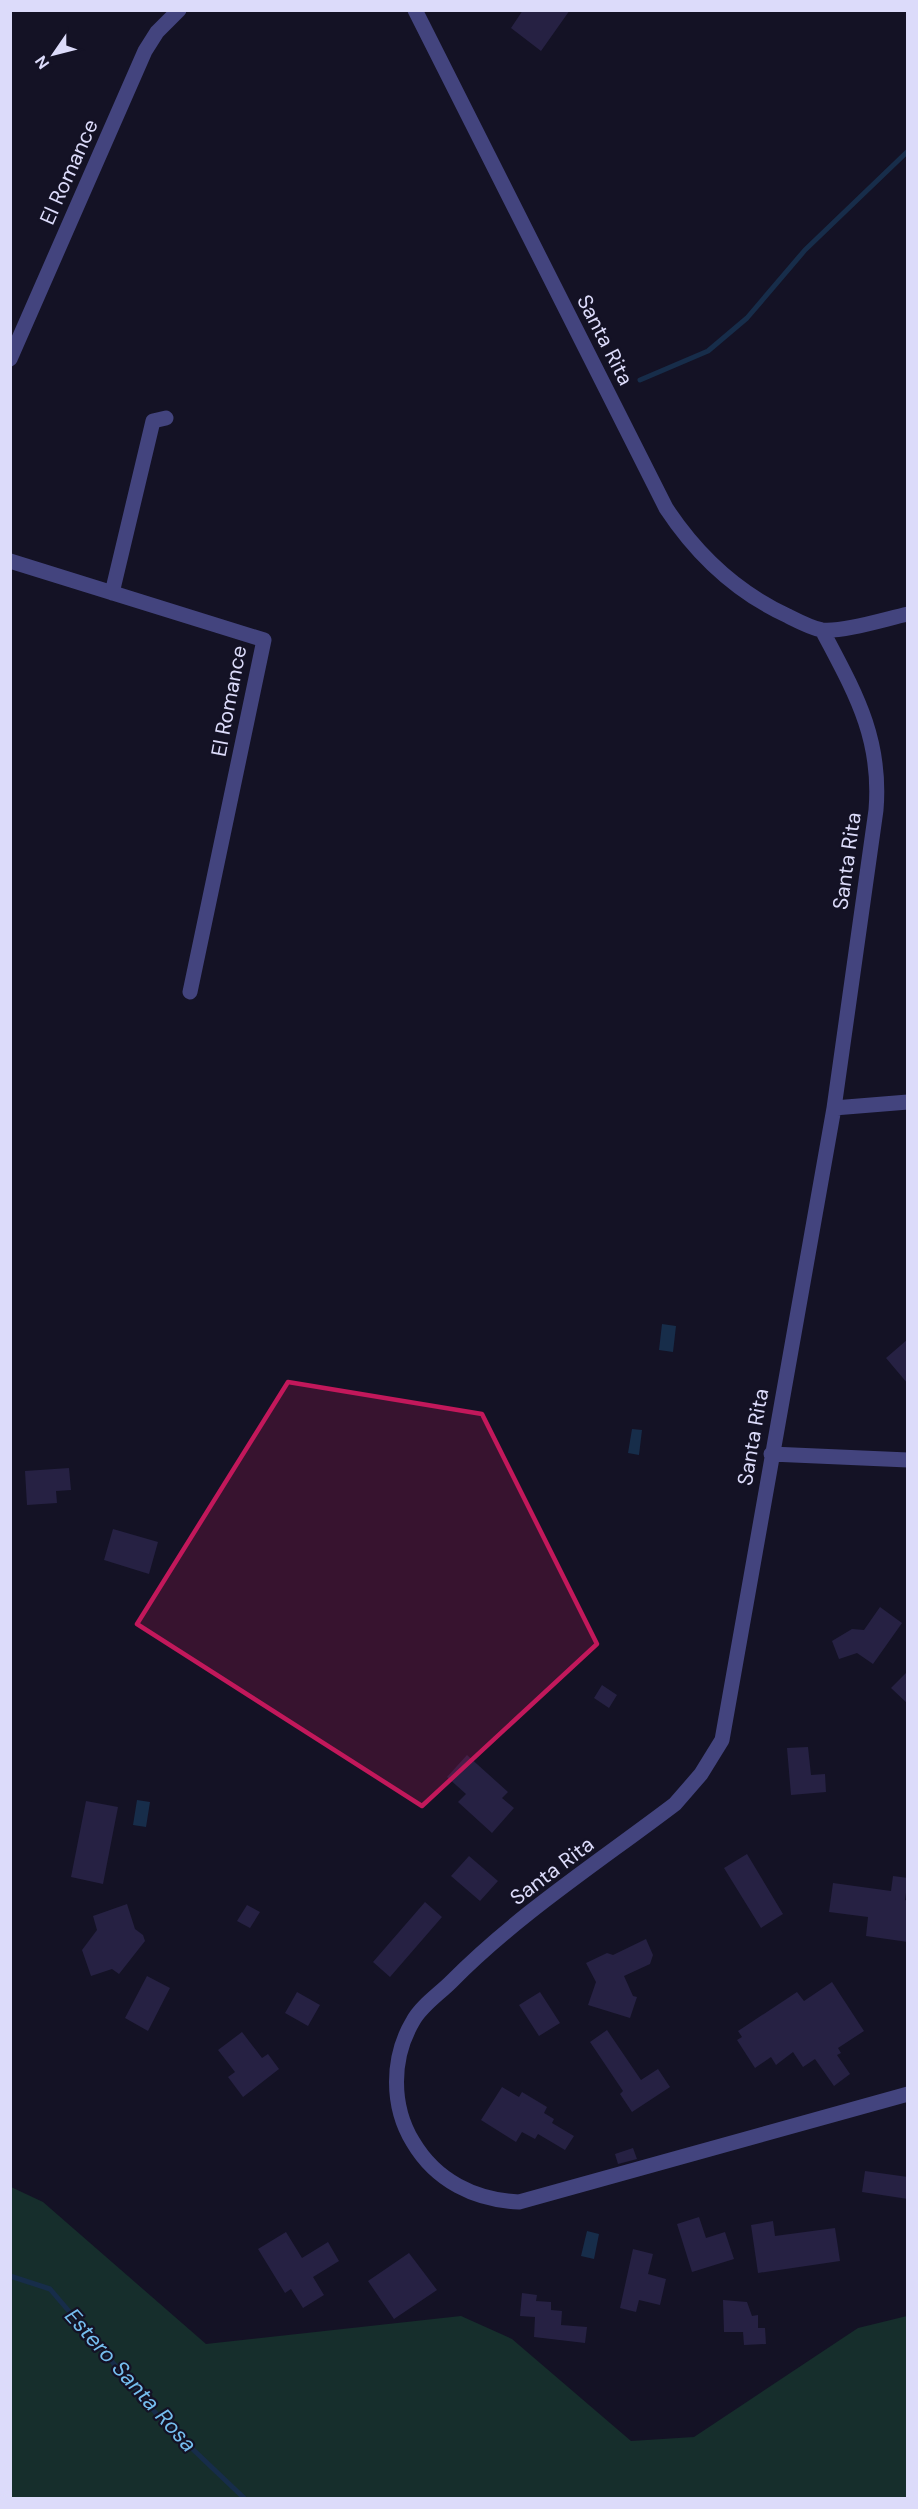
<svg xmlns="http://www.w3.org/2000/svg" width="918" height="2509" viewBox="0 0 918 2509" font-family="'DM Sans',sans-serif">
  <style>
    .green { fill: #162e2c }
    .water { fill: #172d4a }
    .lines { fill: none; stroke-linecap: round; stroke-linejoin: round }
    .stream { stroke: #172d4a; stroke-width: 5 }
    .building { fill: #262143 }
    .minor { stroke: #43447e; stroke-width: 15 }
    .marked { fill: #c2185b; fill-opacity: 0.2; stroke: #c2185b; stroke-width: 4.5; stroke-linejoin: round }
    .labels { text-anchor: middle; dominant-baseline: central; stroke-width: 4.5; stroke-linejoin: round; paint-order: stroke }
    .street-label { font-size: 21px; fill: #dcdbfa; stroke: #141225 }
    .water-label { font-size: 22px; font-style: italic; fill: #75bdee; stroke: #141225 }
  </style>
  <rect width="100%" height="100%" fill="#141225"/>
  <path class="green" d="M 11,2187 L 43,2202 L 206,2344 L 461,2316 L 512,2339 L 631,2441 L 694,2437 L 858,2328 L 907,2316 L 907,2498 L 11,2498 Z"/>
  <path class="water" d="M 662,1324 L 676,1326 L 673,1352 L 659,1350 Z
    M 632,1429 L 642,1430 L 639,1455 L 628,1453 Z
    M 137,1800 L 150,1802 L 146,1827 L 133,1825 Z
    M 587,2231 L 599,2234 L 594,2259 L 581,2256 Z"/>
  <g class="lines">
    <path class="stream" d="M 640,380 L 708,351 L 747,318 L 805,250 L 908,151
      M 10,2276 L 50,2289 L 161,2419 L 244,2498"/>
  </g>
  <path class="building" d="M 523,10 L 570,10 L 541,51 L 511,28 Z
    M 908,1339 L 908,1384 L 886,1358 Z
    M 69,1468 L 71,1490 L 56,1491 L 57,1503 L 27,1505 L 25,1471 Z
    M 113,1529 L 158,1542 L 149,1574 L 104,1560 Z
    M 880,1607 L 902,1623 L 873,1664 L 857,1653 L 839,1659 L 832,1641 L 852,1629 L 864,1630 Z
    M 908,1671 L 908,1704 L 891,1688 Z
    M 602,1685 L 617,1695 L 609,1708 L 594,1698 Z
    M 808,1747 L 811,1775 L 825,1774 L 826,1792 L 791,1795 L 787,1748 Z
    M 467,1755 L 508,1792 L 502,1798 L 514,1808 L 492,1833 L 458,1802 L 466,1794 L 447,1777 Z
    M 86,1801 L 118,1807 L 103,1884 L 71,1877 Z
    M 747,1854 L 783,1914 L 761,1928 L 724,1868 Z
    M 469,1856 L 498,1881 L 480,1901 L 451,1876 Z
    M 893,1876 L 908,1878 L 905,1900 L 908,1901 L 908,1942 L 866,1936 L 868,1917 L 829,1912 L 833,1883 L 891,1891 Z
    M 425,1902 L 442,1917 L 390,1977 L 373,1962 Z
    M 127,1904 L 135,1929 L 143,1935 L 145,1941 L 119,1974 L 112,1969 L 91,1976 L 82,1950 L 97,1930 L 93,1916 Z
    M 247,1905 L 260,1912 L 250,1928 L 237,1921 Z
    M 646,1939 L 653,1955 L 650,1964 L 624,1976 L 633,1996 L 637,1997 L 630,2018 L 588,2005 L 596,1982 L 586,1963 L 607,1953 L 613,1955 Z
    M 147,1976 L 170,1988 L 148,2031 L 125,2018 Z
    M 832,1982 L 864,2031 L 838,2048 L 841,2053 L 837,2055 L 850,2074 L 834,2086 L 815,2059 L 803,2067 L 793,2052 L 776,2065 L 771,2057 L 755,2068 L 737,2040 L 742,2037 L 738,2031 L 797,1992 L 804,2001 Z
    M 297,1992 L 320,2005 L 308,2026 L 285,2013 Z
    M 540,1992 L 560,2023 L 539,2036 L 519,2005 Z
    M 607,2030 L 641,2080 L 658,2069 L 670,2087 L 632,2112 L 620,2094 L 623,2091 L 590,2042 Z
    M 242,2032 L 262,2058 L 268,2054 L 279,2069 L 243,2097 L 228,2077 L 235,2072 L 218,2050 Z
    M 502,2087 L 519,2097 L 522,2092 L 547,2107 L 544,2113 L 554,2119 L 552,2123 L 574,2136 L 565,2150 L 538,2134 L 535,2139 L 522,2132 L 516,2142 L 481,2120 Z
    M 633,2148 L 637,2159 L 618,2164 L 615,2154 Z
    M 865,2171 L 908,2177 L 908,2199 L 862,2192 Z
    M 699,2217 L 706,2238 L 725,2232 L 734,2259 L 692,2272 L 677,2224 Z
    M 773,2221 L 775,2236 L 835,2228 L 840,2261 L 758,2273 L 751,2225 Z
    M 286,2232 L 302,2258 L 328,2242 L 339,2261 L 313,2277 L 324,2295 L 303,2308 L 291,2289 L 285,2293 L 258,2249 Z
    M 633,2249 L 653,2254 L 648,2274 L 666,2279 L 660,2305 L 639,2300 L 636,2312 L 620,2308 Z
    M 409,2253 L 437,2290 L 394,2319 L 368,2281 Z
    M 522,2293 L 537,2295 L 536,2301 L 551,2302 L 551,2310 L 562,2311 L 561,2325 L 587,2327 L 585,2343 L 534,2337 L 535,2317 L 520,2316 Z
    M 723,2300 L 747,2302 L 752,2316 L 758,2315 L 758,2328 L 765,2328 L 766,2344 L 744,2345 L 743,2332 L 724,2332 Z"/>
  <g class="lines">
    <path class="minor" d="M 415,10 L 666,508 C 697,555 736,592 788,616 C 798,621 811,628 822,630 C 844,632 885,619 908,614
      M 10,359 L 145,51 L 157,32 L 179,10
      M 10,561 L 264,640 L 190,992
      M 112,593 L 153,421 L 166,418
      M 822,630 C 854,691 882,737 876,810 L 834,1108 L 722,1740 L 701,1774 L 675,1804 C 600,1861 517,1915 451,1982 C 439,1994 421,2006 413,2021 C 391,2058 391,2106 413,2142 C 436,2181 475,2200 519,2202 L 908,2094
      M 834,1108 L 908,1102
      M 771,1454 L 908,1460"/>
  </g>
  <path class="marked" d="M 288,1382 L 482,1414 L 597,1644 L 422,1806 L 137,1624 Z"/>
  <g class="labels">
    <g class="street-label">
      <text transform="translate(69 172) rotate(-66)">El Romance</text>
      <text transform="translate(605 340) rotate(63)">Santa Rita</text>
      <text transform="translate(229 701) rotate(-79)">El Romance</text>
      <text transform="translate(847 861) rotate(-82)">Santa Rita</text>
      <text transform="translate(753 1437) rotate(-80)">Santa Rita</text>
      <text transform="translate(552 1871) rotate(-37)">Santa Rita</text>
    </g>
    <g class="water-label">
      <text transform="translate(131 2380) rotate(48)">Estero Santa Rosa</text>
    </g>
  </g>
  <rect width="918" height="2509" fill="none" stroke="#dcdbfa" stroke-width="24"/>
  <g transform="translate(54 54) rotate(235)" stroke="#141225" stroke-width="4.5" paint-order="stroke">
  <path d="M0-4.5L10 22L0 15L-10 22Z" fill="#dcdbfa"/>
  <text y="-9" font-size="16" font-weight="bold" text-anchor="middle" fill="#dcdbfa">N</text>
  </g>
</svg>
